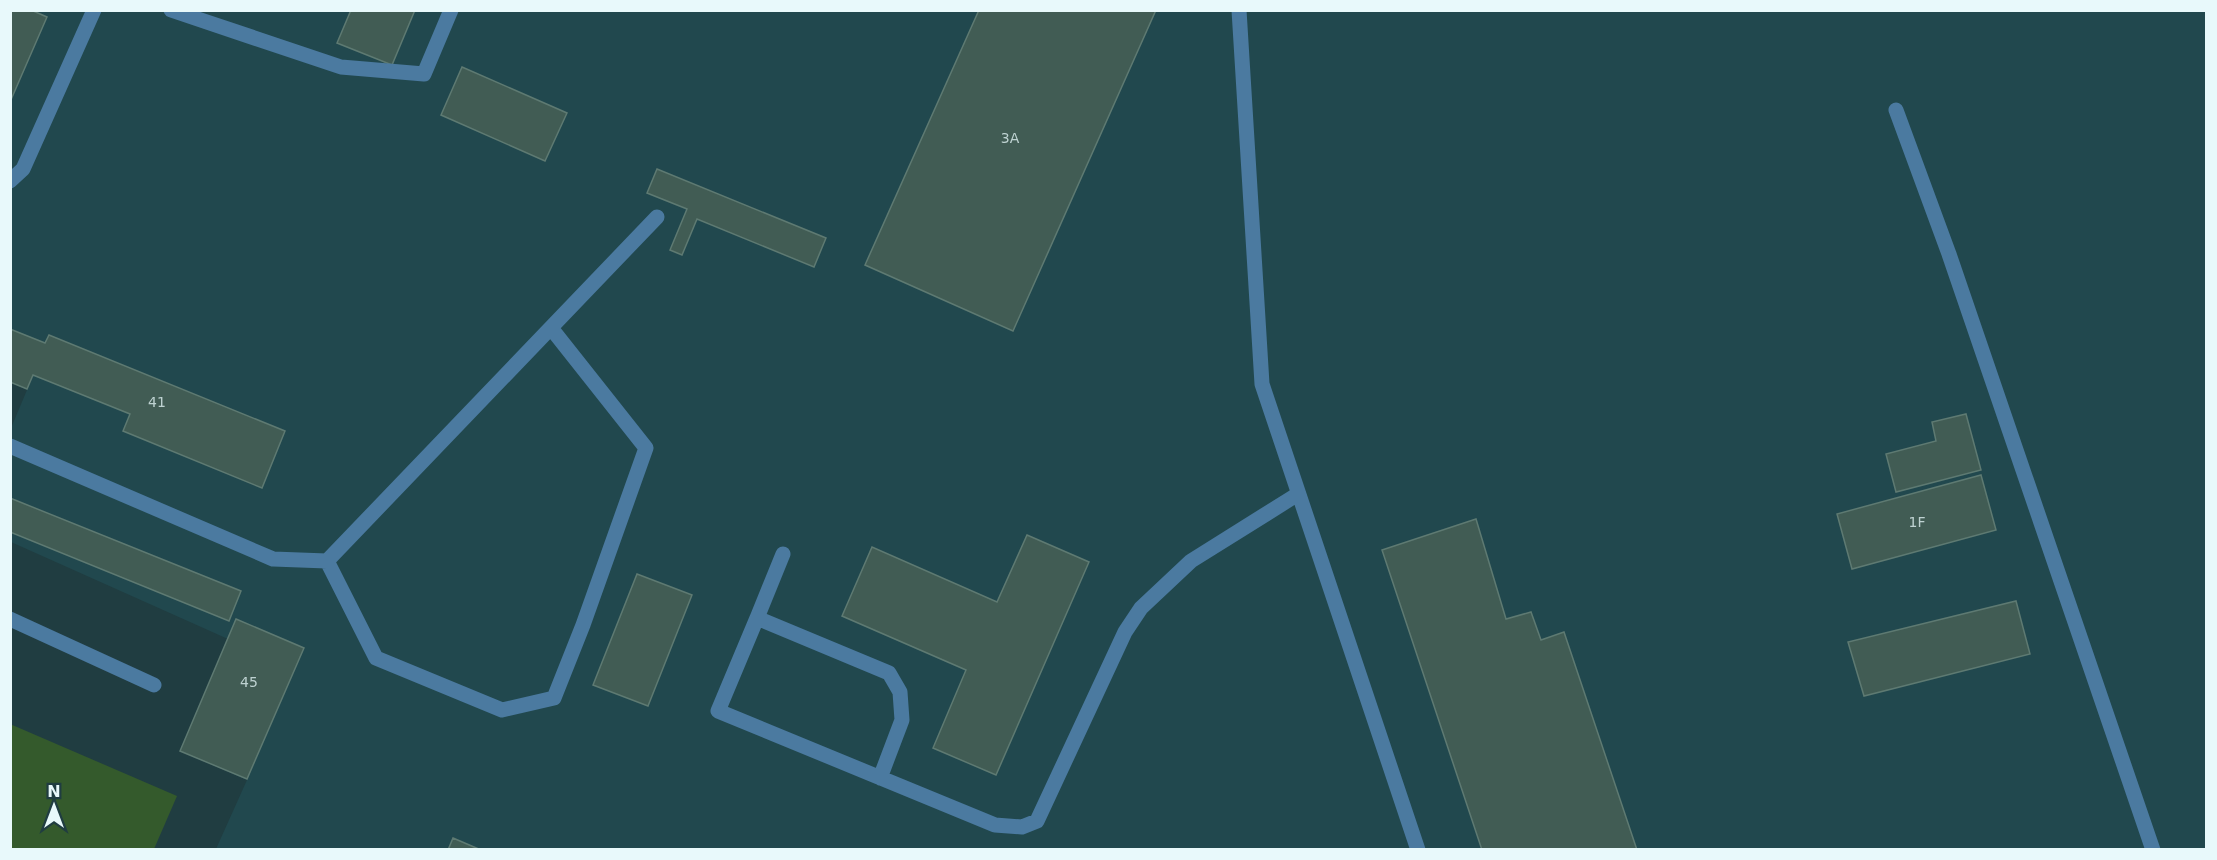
<svg xmlns="http://www.w3.org/2000/svg" width="2217" height="860" viewBox="0 0 2217 860" font-family="'DejaVu Sans',sans-serif">
  <style>
    .built { fill: #21484e }
    .green { fill: #345a2c }
    .building { fill: #415c54; stroke: #5e7a72; stroke-width: 1.5 }
    .lines { fill: none; stroke-linecap: round; stroke-linejoin: round }
    .service { stroke: #4b7aa0; stroke-width: 15 }
    .labels { text-anchor: middle; dominant-baseline: central; stroke-width: 4.5; stroke-linejoin: round; paint-order: stroke }
    .number-label { font-size: 14px; fill: #bed2d1 }
  </style>
  <rect width="100%" height="100%" fill="#203d41"/>
  <path class="built" d="M 11,11 L 2206,11 L 2206,849 L 216,849 L 247,780 L 180,751 L 228,639 L 11,542 L 11,428 L 27,390 L 10,382 Z"/>
  <path class="green" d="M 10,724 L 177,796 L 154,849 L 11,849 Z"/>
  <path class="building" d="M 10,10 L 31,10 L 47,17 L 10,102 Z
    M 351,10 L 415,10 L 392,65 L 337,43 Z
    M 979,10 L 1156,10 L 1013,331 L 865,265 Z
    M 462,67 L 567,113 L 545,161 L 441,115 Z
    M 657,169 L 826,238 L 814,267 L 697,219 L 682,255 L 670,250 L 687,209 L 647,193 Z
    M 10,329 L 45,343 L 49,335 L 285,431 L 262,488 L 123,431 L 130,414 L 33,375 L 27,389 L 10,382 Z
    M 1966,414 L 1981,470 L 1896,492 L 1886,454 L 1936,441 L 1932,422 Z
    M 1981,475 L 1996,530 L 1852,569 L 1837,514 Z
    M 10,498 L 241,591 L 229,621 L 10,532 Z
    M 1476,519 L 1506,619 L 1531,612 L 1541,640 L 1564,632 L 1637,850 L 1482,850 L 1382,550 Z
    M 1027,535 L 1089,562 L 996,775 L 933,748 L 966,670 L 842,616 L 872,547 L 997,602 Z
    M 637,574 L 692,595 L 648,706 L 593,685 Z
    M 2016,601 L 2030,654 L 1864,696 L 1848,642 Z
    M 236,619 L 304,648 L 247,779 L 180,751 Z
    M 453,838 L 481,850 L 448,850 Z"/>
  <g class="lines">
    <path class="service" d="M 171,10 L 341,67 L 424,74 L 451,10
      M 1239,10 L 1262,384 L 1418,850
      M 1896,110 L 1949,254 L 2153,850
      M 10,181 L 23,169 L 94,10
      M 10,446 L 273,559 L 327,561 L 657,217
      M 327,561 L 376,658 L 502,710 L 554,698 L 583,625 L 646,448 L 551,328
      M 757,618 L 783,554
      M 10,619 L 154,685
      M 880,778 L 902,720 L 900,692 L 889,673 L 757,618 L 718,711 L 995,825 L 1022,827 L 1037,821 L 1125,632 L 1141,608 L 1191,561 L 1298,494"/>
  </g>
  <g class="labels">
    <g class="number-label">
      <text x="1010" y="138">3A</text>
      <text x="157" y="402">41</text>
      <text x="1917" y="522">1F</text>
      <text x="249" y="682">45</text>
    </g>
  </g>
  <rect width="2217" height="860" fill="none" stroke="#e8f9fb" stroke-width="24"/>
  <g transform="translate(54 806)" stroke="#203d41" stroke-width="4.5" paint-order="stroke">
  <path d="M0-4.5L10 22L0 15L-10 22Z" fill="#e8f9fb"/>
  <text y="-9" font-size="16" font-weight="bold" text-anchor="middle" fill="#e8f9fb">N</text>
  </g>
</svg>
